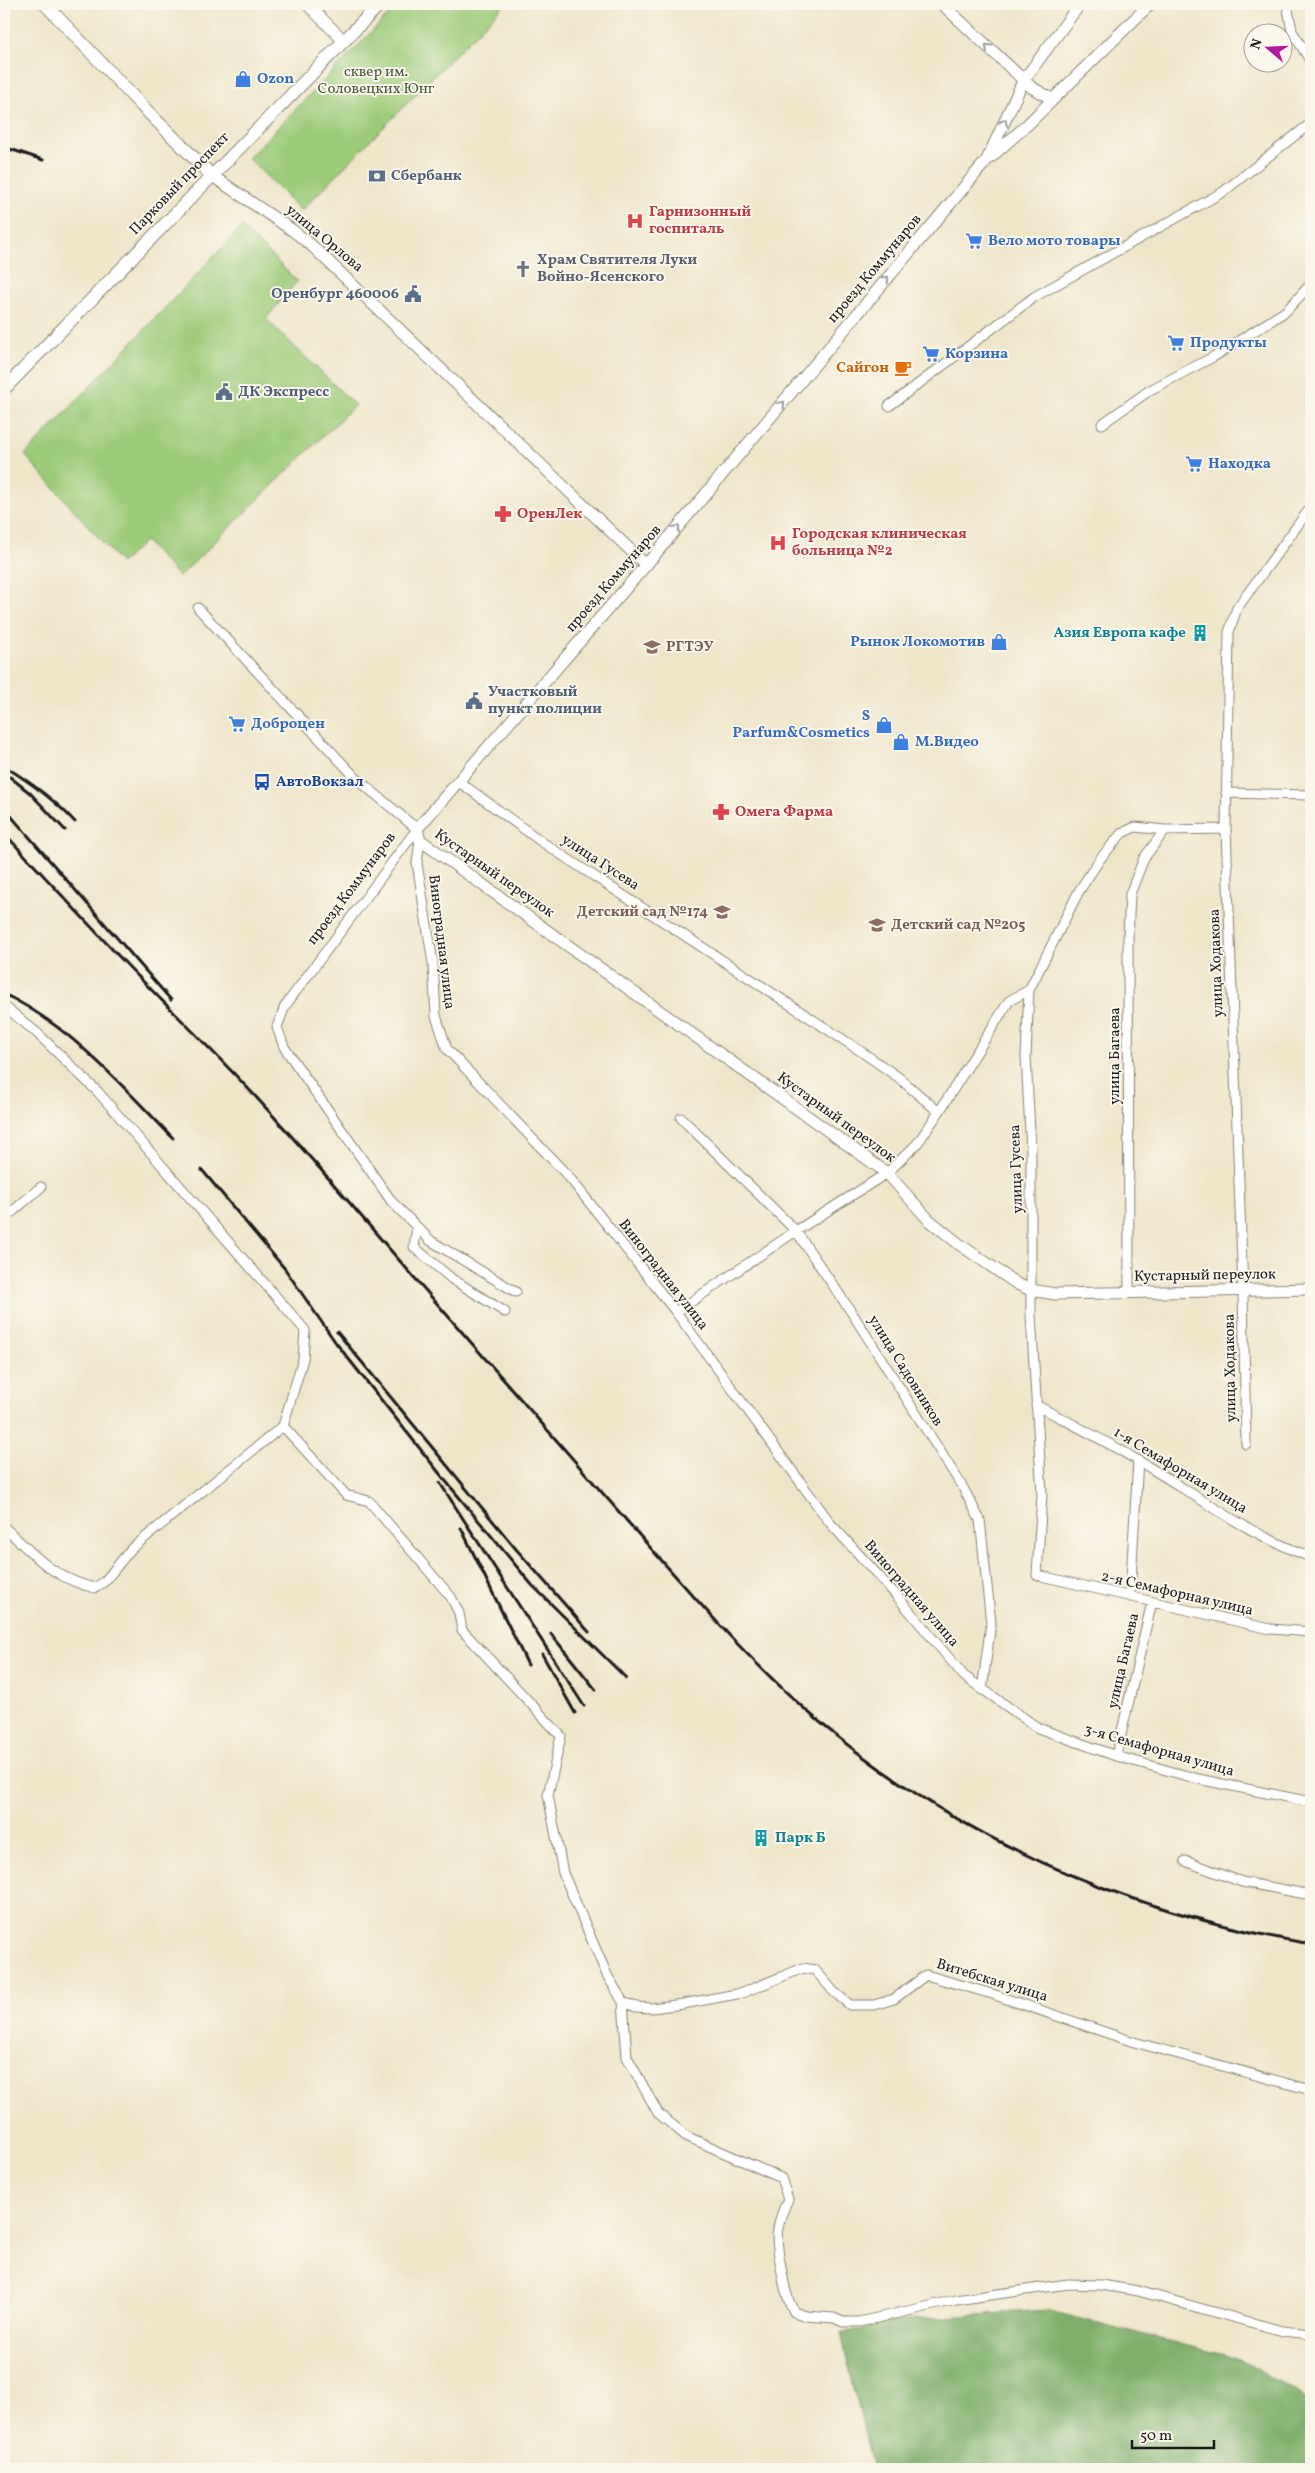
<svg xmlns="http://www.w3.org/2000/svg" width="1315" height="2473" viewBox="0 0 1315 2473" font-family="Vollkorn,serif">
  <style>
    .green { fill: #9ccb79; stroke: #5c744a }
    .forest { fill: #7daf69; stroke: #4c6642 }
    .lines { fill: none; stroke-linecap: round; stroke-linejoin: round }
    .minor-casing { stroke: #868173; stroke-width: 11 }
    .tertiary-casing { stroke: #868173; stroke-width: 13 }
    .secondary-casing { stroke: #868173; stroke-width: 14 }
    .minor { stroke: #fff; stroke-width: 9 }
    .tertiary { stroke: #fff; stroke-width: 11 }
    .secondary { stroke: #fff; stroke-width: 12 }
    .rail { stroke: #1c1c1c; stroke-width: 3 }
    .oneway { stroke: #999 }
    .labels { text-anchor: middle; dominant-baseline: central; stroke-width: 4; stroke-linejoin: round; paint-order: stroke }
    .park-label { font-size: 15px; fill: #49593d; stroke: #fbf7ec }
    .shop-label { font-size: 15px; font-weight: bold; fill: #366cbe; stroke: #fbf7ec; text-anchor: start }
    .service-label { font-size: 15px; font-weight: bold; fill: #4e5e75; stroke: #fbf7ec; text-anchor: start }
    .street-label { font-size: 15px; fill: #1c1c1c; stroke: #fbf7ec }
    .health-label { font-size: 15px; font-weight: bold; fill: #be3a42; stroke: #fbf7ec; text-anchor: start }
    .worship-label { font-size: 15px; font-weight: bold; fill: #5b616d; stroke: #fbf7ec; text-anchor: start }
    .food-label { font-size: 15px; font-weight: bold; fill: #c56008; stroke: #fbf7ec; text-anchor: end }
    .culture-label { font-size: 15px; font-weight: bold; fill: #0d838f; stroke: #fbf7ec; text-anchor: end }
    .education-label { font-size: 15px; font-weight: bold; fill: #785e54; stroke: #fbf7ec; text-anchor: start }
    .transit-label { font-size: 15px; font-weight: bold; fill: #164399; stroke: #fbf7ec; text-anchor: start }
  </style>
  <rect width="100%" height="100%" fill="#fbf7ec"/>
  <filter id="ink" filterUnits="userSpaceOnUse"><feTurbulence type="fractalNoise" baseFrequency=".02" numOctaves="2"/><feDisplacementMap in="SourceGraphic" scale="10" xChannelSelector="R" yChannelSelector="G"/><feConvolveMatrix kernelMatrix="1 2 1 2 8 2 1 2 1" color-interpolation-filters="sRGB"/></filter>
  <filter id="wash" filterUnits="userSpaceOnUse"><feTurbulence type="fractalNoise" baseFrequency=".0096" numOctaves="4" result="noise"/><feDisplacementMap in="SourceGraphic" scale="20" xChannelSelector="R" yChannelSelector="G"/><feGaussianBlur stdDeviation="1.12" result="paint"/><feColorMatrix in="noise" values="0 0 0 0 0 0 0 0 0 0 0 0 0 0 0 0 0 1.4 0 .05"/><feComposite in="paint" operator="in"/></filter>
  <g filter="url(#wash)">
    <rect width="100%" height="100%" fill="#efe6ca"/>
    <path class="green" d="M 399,4 L 505,4 L 301,211 L 248,158 Z
      M 242,227 L 297,281 L 266,319 L 355,405 L 179,577 L 145,541 L 121,563 L 25,455 Z"/>
    <path class="forest" d="M 1046,2310 L 1240,2359 L 1311,2402 L 1311,2469 L 873,2469 L 841,2334 L 890,2321 Z"/>
  </g>
  <g filter="url(#ink)">
    <g class="lines">
      <g class="minor-casing">
        <path id="minor" d="M 1287,4 L 1292,31 L 1311,62
          M 889,406 L 1034,297 L 1223,192 L 1311,123
          M 1102,424 L 1150,390 L 1215,356 L 1286,311 L 1311,284
          M 198,608 L 356,778 L 417,829 L 285,1006 L 277,1027 L 284,1047 L 392,1202 L 431,1241 L 516,1292
          M 458,781 L 542,842 L 859,1050 L 898,1077 L 939,1112
          M 1226,793 L 1311,795
          M 1226,829 L 1165,830 L 1135,827 L 1122,833 L 1100,859 L 1079,891 L 1029,990 L 1026,1057 L 1031,1151 L 1031,1316 L 1042,1494 L 1037,1575 L 1270,1629 L 1311,1632
          M 420,840 L 417,863 L 433,963 L 436,1016 L 447,1049 L 569,1177 L 676,1312 L 831,1524 L 896,1595 L 964,1676 L 1038,1728 L 1116,1756 L 1198,1779 L 1311,1802
          M 4,1006 L 37,1033 L 98,1092 L 305,1330 L 303,1359 L 283,1426 L 131,1549 L 105,1581 L 95,1588 C 52,1578 35,1555 4,1527
          M 681,1118 L 796,1231 L 854,1316 L 962,1486 L 980,1520 L 991,1623 L 982,1690
          M 4,1219 L 41,1187
          M 417,1227 L 414,1247 L 452,1279 L 505,1312
          M 1129,1292 L 1128,936 L 1130,894 L 1144,858 L 1165,830
          M 676,1312 L 796,1231 L 887,1173 L 917,1144 L 939,1112 L 1009,1001 L 1029,990
          M 1036,1405 C 1070,1423 1104,1440 1137,1460 C 1194,1493 1248,1535 1311,1557
          M 283,1426 L 346,1495 L 369,1501 L 451,1597 L 459,1613 L 462,1630 L 561,1736 L 548,1795 L 563,1873 L 607,1975 L 623,2002 L 636,2007 L 652,2008 L 683,2004 L 742,1993 L 803,1968 L 815,1970 L 834,1992 L 850,2005 L 874,2005 L 894,1999 L 926,1975 L 992,1994 L 1134,2042 L 1311,2090
          M 1246,1444 L 1243,1290 L 1226,829 L 1229,632 L 1237,608 L 1311,507
          M 1130,1597 L 1138,1460
          M 1116,1756 L 1152,1602
          M 1185,1861 L 1242,1882 L 1311,1895
          M 623,2002 L 627,2057 L 658,2113 L 686,2136 L 781,2178 L 788,2199 C 775,2227 775,2238 781,2267 C 784,2284 786,2297 794,2312 L 806,2316 L 834,2318 L 843,2322 L 859,2322 L 956,2300 L 1068,2284 L 1101,2285 L 1138,2291 L 1282,2331 L 1311,2334"/>
      </g>
      <g class="tertiary-casing">
        <path id="tertiary" d="M 307,4 L 344,41
          M 942,4 L 1031,87 L 1052,99
          M 1080,4 L 1023,81 L 987,160 L 646,565 L 417,829 L 420,840 L 887,1173 L 928,1219 L 959,1244 L 1017,1284 L 1031,1290 L 1055,1294 L 1311,1289
          M 991,157 L 1027,125 L 1150,4
          M 211,175 L 292,230 L 311,245 L 646,565"/>
      </g>
      <g class="secondary-casing">
        <path id="secondary" d="M 45,4 L 142,106 L 211,175
          M 4,389 L 380,4"/>
      </g>
      <use href="#minor" class="minor"/>
      <use href="#tertiary" class="tertiary"/>
      <use href="#secondary" class="secondary"/>
      <path class="rail" d="M 4,147 L 43,160
        M 4,766 C 30,782 54,799 75,822
        M 10,777 L 30,793 L 65,830
        M 4,808 L 171,1000
        M 4,833 C 46,878 88,924 130,968 C 167,1006 205,1043 241,1081 C 296,1139 347,1200 399,1260 C 470,1342 542,1423 613,1505 C 690,1593 767,1685 861,1755 C 993,1855 1149,1916 1311,1944
        M 4,994 C 72,1027 121,1085 173,1138
        M 202,1170 L 285,1269 L 336,1343 L 444,1479 L 532,1585 L 626,1678
        M 337,1332 L 516,1549 L 589,1632
        M 440,1483 L 584,1706
        M 461,1528 L 528,1665
        M 551,1634 L 596,1690
        M 542,1654 L 575,1713"/>
    </g>
    <defs><path id="oneway-chevron" d="M-2-3.5L2.5 0L-2 3.5" fill="none" stroke-width="1.6" stroke-linecap="round" stroke-linejoin="round" transform="scale(1.25)"/></defs>
    <g class="oneway">
      <use href="#oneway-chevron" transform="translate(988 47) rotate(-137)"/>
      <use href="#oneway-chevron" transform="translate(1004 122) rotate(-66)"/>
      <use href="#oneway-chevron" transform="translate(886 279) rotate(-50)"/>
      <use href="#oneway-chevron" transform="translate(782 404) rotate(-50)"/>
      <use href="#oneway-chevron" transform="translate(677 528) rotate(-50)"/>
    </g>
  </g>
  <defs>
    <g id="shop-bare" transform="scale(1.35)"><path d="M-5-2.5h2.3a2.7 3.5 0 0 1 5.4 0H5L5.5 6h-11ZM-1.5-2.5h3a1.5 2.3 0 0 0-3 0Z" fill="#3f7fe0" stroke="#fbf7ec" stroke-width="2.5" paint-order="stroke"/></g>
    <g id="bank-bare" transform="scale(1.35)"><path d="M-6-4H6V4H-6ZM0-2.3a2.3 2.3 0 1 0 0 4.6a2.3 2.3 0 1 0 0-4.6Z" fill="#5c6f8a" stroke="#fbf7ec" stroke-width="2.5" paint-order="stroke"/></g>
    <g id="hospital-bare" transform="scale(1.35)"><path d="M-5-5h3v3.5h4V-5h3V5h-3V1.5h-4V5h-3Z" fill="#e0444e" stroke="#fbf7ec" stroke-width="2.5" paint-order="stroke"/></g>
    <g id="supermarket-bare" transform="scale(1.35)"><path d="M-6-5.5h2.5l.6 2H6L4.5 2H-2.5L-4.4-4H-6ZM-1.5 3.2a1.3 1.3 0 1 0 .1 0ZM3 3.2a1.3 1.3 0 1 0 .1 0Z" fill="#3f7fe0" stroke="#fbf7ec" stroke-width="2.5" paint-order="stroke"/></g>
    <g id="church-bare" transform="scale(1.35)"><path d="M-1.2-6h2.4v3.5h3.3v2.4h-3.3V6h-2.4V-.1h-3.3v-2.4h3.3Z" fill="#6b7280" stroke="#fbf7ec" stroke-width="2.5" paint-order="stroke"/></g>
    <g id="civic-bare" transform="scale(1.35)"><path d="M-.6-6.5H3V-4.5H.6V-3L4-1V1h2V6H-6V1h2V-1L-.6-3ZM-1.2 2.5V6h2.4V2.5Z" fill="#5c6f8a" stroke="#fbf7ec" stroke-width="2.5" paint-order="stroke"/></g>
    <g id="cafe-bare" transform="scale(1.35)"><path d="M-5.5-4.5H6V0H3Q3 3.5 0 3.5H-2.5Q-5.5 3.5-5.5 0ZM3-3.2v2h1.7v-2ZM-6 4.5H4V6H-6Z" fill="#e8710a" stroke="#fbf7ec" stroke-width="2.5" paint-order="stroke"/></g>
    <g id="pharmacy-bare" transform="scale(1.35)"><path d="M-2-6h4v4h4v4h-4v4h-4v-4h-4v-4h4Z" fill="#e0444e" stroke="#fbf7ec" stroke-width="2.5" paint-order="stroke"/></g>
    <g id="building-bare" transform="scale(1.35)"><path d="M-4-6H4V6H1V3H-1V6H-4ZM-2.5-4.3h1.7v1.8h-1.7ZM.8-4.3h1.7v1.8H.8ZM-2.5-1h1.7V.8h-1.7ZM.8-1h1.7V.8H.8Z" fill="#0f9aa8" stroke="#fbf7ec" stroke-width="2.5" paint-order="stroke"/></g>
    <g id="university-bare" transform="scale(1.35)"><path d="M0-5L7-2L0 1L-7-2ZM-4 1L0 2.5L4 1V4Q0 6-4 4Z" fill="#8d6e63" stroke="#fbf7ec" stroke-width="2.5" paint-order="stroke"/></g>
    <g id="bus-bare" transform="scale(1.35)"><path d="M-5-6H5V4H4V6H2V4H-2V6H-4V4H-5ZM-3.5-4V0h7V-4ZM-3.5 1.2v1.5H-2V1.2ZM2 1.2v1.5H3.5V1.2Z" fill="#1a4fb4" stroke="#fbf7ec" stroke-width="2.5" paint-order="stroke"/></g>
    <g id="school-bare" transform="scale(1.35)"><path d="M0-5L7-2L0 1L-7-2ZM-4 1L0 2.5L4 1V4Q0 6-4 4Z" fill="#8d6e63" stroke="#fbf7ec" stroke-width="2.5" paint-order="stroke"/></g>
  </defs>
  <g fill-rule="evenodd">
    <use href="#shop-bare" x="243" y="79"/>
    <use href="#bank-bare" x="377" y="176"/>
    <use href="#hospital-bare" x="635" y="221"/>
    <use href="#supermarket-bare" x="974" y="241"/>
    <use href="#church-bare" x="523" y="269"/>
    <use href="#civic-bare" x="413" y="294"/>
    <use href="#supermarket-bare" x="1176" y="343"/>
    <use href="#supermarket-bare" x="931" y="354"/>
    <use href="#cafe-bare" x="903" y="368"/>
    <use href="#civic-bare" x="224" y="392"/>
    <use href="#supermarket-bare" x="1194" y="464"/>
    <use href="#pharmacy-bare" x="503" y="514"/>
    <use href="#hospital-bare" x="778" y="543"/>
    <use href="#building-bare" x="1200" y="633"/>
    <use href="#shop-bare" x="999" y="642"/>
    <use href="#university-bare" x="652" y="647"/>
    <use href="#civic-bare" x="474" y="701"/>
    <use href="#supermarket-bare" x="237" y="724"/>
    <use href="#shop-bare" x="884" y="725"/>
    <use href="#shop-bare" x="901" y="742"/>
    <use href="#bus-bare" x="262" y="782"/>
    <use href="#pharmacy-bare" x="721" y="812"/>
    <use href="#school-bare" x="722" y="912"/>
    <use href="#school-bare" x="877" y="925"/>
    <use href="#building-bare" x="761" y="1838"/>
  </g>
  <g class="labels">
    <g class="park-label">
      <text x="376" y="72">сквер им.<tspan x="376" dy="17">Соловецких Юнг</tspan></text>
    </g>
    <g class="shop-label">
      <text x="257" y="79">Ozon</text>
      <text x="988" y="241">Вело мото товары</text>
      <text x="1190" y="343">Продукты</text>
      <text x="945" y="354">Корзина</text>
      <text x="1208" y="464">Находка</text>
      <text x="985" y="642" text-anchor="end">Рынок Локомотив</text>
      <text x="870" y="716" text-anchor="end">S<tspan x="870" dy="17">Parfum&amp;Cosmetics</tspan></text>
      <text x="251" y="724">Доброцен</text>
      <text x="915" y="742">М.Видео</text>
    </g>
    <g class="service-label">
      <text x="391" y="176">Сбербанк</text>
      <text x="399" y="294" text-anchor="end">Оренбург 460006</text>
      <text x="238" y="392">ДК Экспресс</text>
      <text x="488" y="692">Участковый<tspan x="488" dy="17">пункт полиции</tspan></text>
    </g>
    <g class="street-label">
      <text transform="translate(180 184) rotate(-46)">Парковый проспект</text>
      <text transform="translate(324 239) rotate(40)">улица Орлова</text>
      <text transform="translate(875 269) rotate(-50)">проезд Коммунаров</text>
      <text transform="translate(614 579) rotate(-49)">проезд Коммунаров</text>
      <text transform="translate(600 863) rotate(33)">улица Гусева</text>
      <text transform="translate(494 874) rotate(35)">Кустарный переулок</text>
      <text transform="translate(352 889) rotate(-53)">проезд Коммунаров</text>
      <text transform="translate(441 942) rotate(83)">Виноградная улица</text>
      <text transform="translate(1217 963) rotate(-92)">улица Ходакова</text>
      <text transform="translate(1115 1056) rotate(-90)">улица Багаева</text>
      <text transform="translate(836 1118) rotate(36)">Кустарный переулок</text>
      <text transform="translate(1017 1169) rotate(-92)">улица Гусева</text>
      <text transform="translate(663 1275) rotate(52)">Виноградная улица</text>
      <text transform="translate(1205 1276) rotate(-1)">Кустарный переулок</text>
      <text transform="translate(1231 1368) rotate(-91)">улица Ходакова</text>
      <text transform="translate(905 1371) rotate(58)">улица Садовников</text>
      <text transform="translate(1180 1471) rotate(31)">1-я Семафорная улица</text>
      <text transform="translate(911 1594) rotate(49)">Виноградная улица</text>
      <text transform="translate(1177 1594) rotate(13)">2-я Семафорная улица</text>
      <text transform="translate(1124 1661) rotate(-77)">улица Багаева</text>
      <text transform="translate(1159 1751) rotate(16)">3-я Семафорная улица</text>
      <text transform="translate(992 1981) rotate(17)">Витебская улица</text>
    </g>
    <g class="health-label">
      <text x="649" y="212">Гарнизонный<tspan x="649" dy="17">госпиталь</tspan></text>
      <text x="517" y="514">ОренЛек</text>
      <text x="792" y="534">Городская клиническая<tspan x="792" dy="17">больница №2</tspan></text>
      <text x="735" y="812">Омега Фарма</text>
    </g>
    <g class="worship-label">
      <text x="537" y="260">Храм Святителя Луки<tspan x="537" dy="17">Войно-Ясенского</tspan></text>
    </g>
    <g class="food-label">
      <text x="889" y="368">Сайгон</text>
    </g>
    <g class="culture-label">
      <text x="1186" y="633">Азия Европа кафе</text>
      <text x="775" y="1838" text-anchor="start">Парк Б</text>
    </g>
    <g class="education-label">
      <text x="666" y="647">РГТЭУ</text>
      <text x="708" y="912" text-anchor="end">Детский сад №174</text>
      <text x="891" y="925">Детский сад №205</text>
    </g>
    <g class="transit-label">
      <text x="276" y="782">АвтоВокзал</text>
    </g>
  </g>
  <rect width="1315" height="2473" fill="none" stroke="#fbf7ec" stroke-width="20"/>
  <g transform="translate(1268 48) rotate(289)"><circle r="24" fill="#fbf7ec" stroke="#a29f99"/>
  <path d="M0-4L9 19L0 12L-9 19Z" fill="#b5179e"/>
  <text y="-8" font-size="14" font-weight="bold" text-anchor="middle" fill="#1c1c1c">N</text>
  </g>
  <path d="M1132 2440v8h82v-8" fill="none" stroke="#1c1c1c" stroke-width="2.5"/>
  <text x="1140" y="2440" font-size="15" fill="#1c1c1c" stroke="#fbf7ec" stroke-width="4" paint-order="stroke">50 m</text>
</svg>
